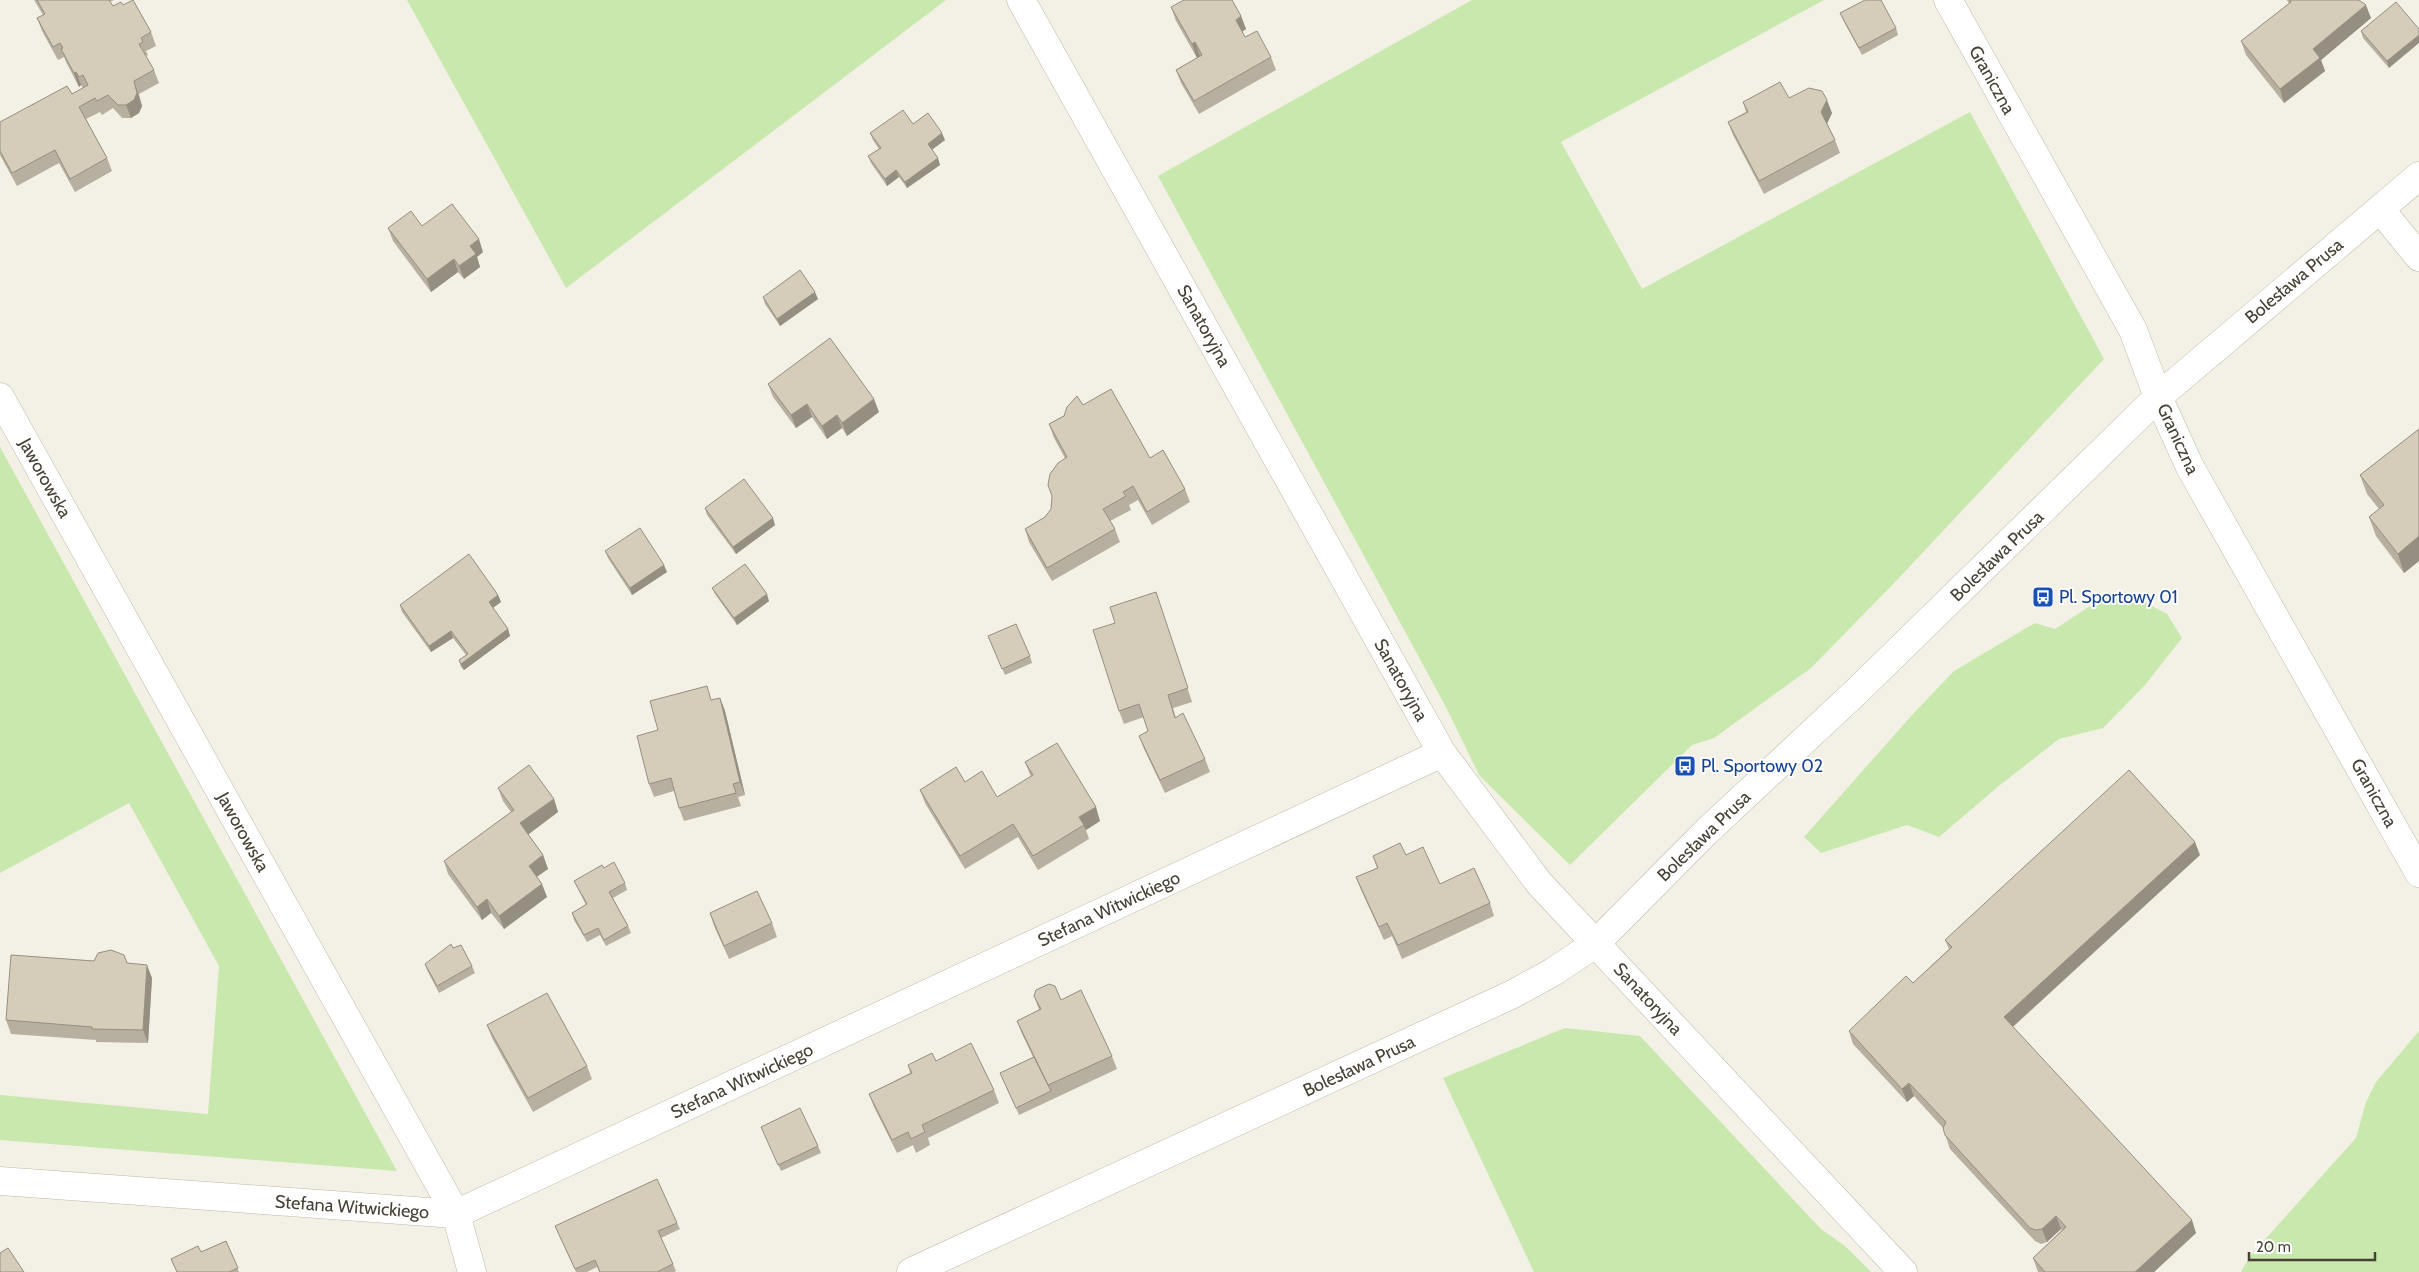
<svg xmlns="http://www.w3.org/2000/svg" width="2419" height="1272" viewBox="0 0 2419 1272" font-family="Cabin,sans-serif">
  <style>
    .green { fill: #c9e8ad }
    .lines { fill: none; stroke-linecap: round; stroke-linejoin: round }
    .minor-casing { stroke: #bfb8a8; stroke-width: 29 }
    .minor { stroke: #fff; stroke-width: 28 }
    .wall { fill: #b7afa0 }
    .shaded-wall { fill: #958f82 }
    .building { fill: #d5ccba; stroke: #958f82 }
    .labels { text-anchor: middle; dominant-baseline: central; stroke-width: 4; stroke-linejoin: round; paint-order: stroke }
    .street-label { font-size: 18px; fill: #464035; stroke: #fff }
    .transit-label { font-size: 18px; fill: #164399; stroke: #fff; text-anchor: start }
  </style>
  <rect width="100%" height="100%" fill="#f3f0e5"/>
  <path class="green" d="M 407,0 L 946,0 L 566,288 Z
    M 1472,0 L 1824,0 L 1561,142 L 1642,289 L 1970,112 L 2104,359 L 1897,580 L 1811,668 L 1714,738 L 1692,745 L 1570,865 L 1479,775 L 1447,709 L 1158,176 Z
    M 0,447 L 397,1171 L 0,1140 L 0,1095 L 208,1114 L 219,966 L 129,803 L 0,873 Z
    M 2107,595 L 2141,600 L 2167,614 L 2182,638 L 2145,685 L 2103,728 L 2059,739 L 2000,785 L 1939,837 L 1907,825 L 1821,853 L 1804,837 L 1913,714 L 1954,671 L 2035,623 L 2055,629 Z
    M 1565,1028 L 1640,1036 L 1821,1229 L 1845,1246 L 1871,1272 L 1534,1272 L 1443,1078 Z
    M 2419,1031 L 2419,1272 L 2241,1272 L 2250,1256 L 2356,1138 L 2366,1102 L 2376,1082 Z"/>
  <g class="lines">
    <g class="minor-casing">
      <path id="minor" d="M 1021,0 L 1442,753 L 1539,883 L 1903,1272
        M 1948,0 L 2133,330 L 2158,397 L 2190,467 L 2419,873
        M 2380,209 L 2419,257
        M 0,397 L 456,1214 L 472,1272
        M 0,1181 L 456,1214 L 1442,753
        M 911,1272 L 1513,994 L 1553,972 L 1595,944 L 1705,833 L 1857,691 L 2158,397 L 2419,176"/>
    </g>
    <use href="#minor" class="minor"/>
  </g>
  <path class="wall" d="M 34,0 L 114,0 L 110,2 L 113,6 L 123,5 L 151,32 L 156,46 L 146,51 L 148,55 L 146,56 L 154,70 L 159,83 L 139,94 L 142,106 L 139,113 L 131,118 L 122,118 L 113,108 L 102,115 L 100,112 L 86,119 L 107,158 L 112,171 L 75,192 L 59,163 L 17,186 L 0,155 L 0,122 L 72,94 L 83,88 L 81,85 L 79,87 L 66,62 L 64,57 L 58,60 L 42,31 L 37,18 L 43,15 Z
    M 2287,0 L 2359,0 L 2371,18 L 2321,60 L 2325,71 L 2284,103 L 2246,55 L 2241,41 L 2289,4 Z
    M 1171,7 L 1241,16 L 1246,29 L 1242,32 L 1245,37 L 1271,57 L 1276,70 L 1199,114 L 1181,83 L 1176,70 L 1197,58 L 1176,21 Z
    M 1840,13 L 1896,28 L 1898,35 L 1862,55 L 1843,20 Z
    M 2419,29 L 2389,68 L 2363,38 L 2361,31 Z
    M 1789,98 L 1832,113 L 1827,123 L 1835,140 L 1840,153 L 1764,194 L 1733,135 L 1728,122 L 1746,112 L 1743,102 Z
    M 913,124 L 945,140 L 932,150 L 940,165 L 907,188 L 899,177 L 887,186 L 871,163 L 868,156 L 879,149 L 873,140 L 870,133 Z
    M 422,226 L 483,252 L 477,257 L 480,267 L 464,279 L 458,272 L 431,292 L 393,241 L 388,228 Z
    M 763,297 L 818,299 L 780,326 L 765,304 Z
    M 768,384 L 879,412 L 847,436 L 842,428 L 827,439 L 812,417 L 796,428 L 773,397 Z
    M 1083,405 L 1150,458 L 1185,489 L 1190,502 L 1152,525 L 1138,500 L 1129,505 L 1131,510 L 1110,521 L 1115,529 L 1120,542 L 1052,581 L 1029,542 L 1025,529 L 1045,517 L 1051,509 L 1052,496 L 1065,458 L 1054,438 L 1049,424 Z
    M 2419,429 L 2419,561 L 2404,573 L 2376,536 L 2369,517 L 2379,509 L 2367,494 L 2360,475 Z
    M 705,508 L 775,525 L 736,554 L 707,515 Z
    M 605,551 L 667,572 L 632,595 L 608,558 Z
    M 712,588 L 769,601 L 737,625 L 715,594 Z
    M 1156,592 L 1192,702 L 1173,708 L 1176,718 L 1205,759 L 1210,772 L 1165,793 L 1144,749 L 1139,736 L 1148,731 L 1144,717 L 1124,724 L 1119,711 L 1115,623 Z
    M 498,595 L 501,602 L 493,608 L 508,629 L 510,636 L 464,670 L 461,667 L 459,660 L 466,655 L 453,638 L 431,652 L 402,612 L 400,605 Z
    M 988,636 L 1030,656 L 1032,663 L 1005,675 Z
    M 720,698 L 725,711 L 745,795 L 738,797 L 741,806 L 684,821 L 679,808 L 674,791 L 654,797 L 649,784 L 658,730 L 712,700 Z
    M 1025,762 L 1100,821 L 1086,830 L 1089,839 L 1038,870 L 1018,837 L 965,869 L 925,803 L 920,790 L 965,782 L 997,797 L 1031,777 Z
    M 498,788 L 554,799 L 558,812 L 528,834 L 543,855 L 548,869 L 537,877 L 547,897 L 504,929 L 491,913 L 482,920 L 448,874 L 444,861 L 511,812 L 503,801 Z
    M 1406,855 L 1440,884 L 1490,903 L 1494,916 L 1402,959 L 1392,936 L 1384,940 L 1361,890 L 1356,877 L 1377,868 L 1373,856 Z
    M 2200,855 L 2013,1027 L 2196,1233 L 2154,1272 L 2038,1272 L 2033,1258 L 2062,1230 L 2061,1229 L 2047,1242 L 2041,1244 L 2035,1241 L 1950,1149 L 1943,1128 L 1914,1096 L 1907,1102 L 1853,1044 L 1849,1031 L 1913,983 L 1949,949 L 1945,940 Z
    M 604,868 L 625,883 L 627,890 L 613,898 L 628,926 L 631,933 L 606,946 L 600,935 L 587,942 L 574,920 L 572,913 L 586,905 L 574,881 Z
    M 710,913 L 772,923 L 777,937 L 729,959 L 714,926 Z
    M 453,948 L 472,966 L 475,973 L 439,993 L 427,970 L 425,964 Z
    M 127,963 L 152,978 L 148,1043 L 96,1042 L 96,1040 L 11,1034 L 6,1020 Z
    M 1034,996 L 1061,1000 L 1112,1056 L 1117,1069 L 1019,1115 L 1000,1073 L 1033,1057 L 1022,1034 L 1017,1021 L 1039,1010 Z
    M 487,1025 L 587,1066 L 592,1079 L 533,1112 L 492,1038 Z
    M 936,1061 L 994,1090 L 999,1103 L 928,1138 L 930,1145 L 916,1153 L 913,1145 L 897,1153 L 874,1107 L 869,1094 L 910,1073 L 908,1065 Z
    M 761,1127 L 818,1146 L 821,1153 L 781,1171 Z
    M 677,1223 L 680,1229 L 661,1238 L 673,1264 L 676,1271 L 674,1272 L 599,1272 L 597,1267 L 587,1272 L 576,1272 L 555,1226 Z
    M 226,1241 L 239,1272 L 177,1272 L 171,1259 L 201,1252 Z"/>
  <path class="shaded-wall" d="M 2366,5 L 2371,18 L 2321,60 L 2325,71 L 2284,103 L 2280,89 L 2313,49 Z
    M 1241,16 L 1246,29 L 1240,33 L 1236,20 Z
    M 2419,35 L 2419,43 L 2389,68 L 2387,61 Z
    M 1195,42 L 1200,56 L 1197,58 L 1192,44 Z
    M 76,72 L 81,85 L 79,87 L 74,73 Z
    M 134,81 L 142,106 L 139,113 L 131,118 L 126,105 Z
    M 1827,100 L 1832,113 L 1826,126 L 1821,112 Z
    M 942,133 L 945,140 L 930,151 L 928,144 Z
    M 938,158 L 940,165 L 907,188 L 905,182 Z
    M 896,170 L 899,177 L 887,186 L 885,179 Z
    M 479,239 L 483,252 L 477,257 L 480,267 L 464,279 L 459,266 L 470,246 Z
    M 454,259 L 458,272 L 431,292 L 427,279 Z
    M 815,292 L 818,299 L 780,326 L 777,319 Z
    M 874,399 L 879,412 L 847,436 L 842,423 Z
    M 807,404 L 812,417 L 796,428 L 791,415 Z
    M 837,415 L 842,428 L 827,439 L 822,426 Z
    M 773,518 L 775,525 L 736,554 L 733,547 Z
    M 2419,536 L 2419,561 L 2404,573 L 2398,554 Z
    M 664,565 L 667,572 L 632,595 L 630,588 Z
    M 767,594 L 769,601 L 737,625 L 734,618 Z
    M 498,595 L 501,602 L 491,609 L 489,602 Z
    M 508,629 L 510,636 L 464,670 L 461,664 Z
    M 451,631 L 453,638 L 431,652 L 429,646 Z
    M 720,698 L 725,711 L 745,795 L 740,782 Z
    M 554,799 L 558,812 L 525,837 L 520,823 Z
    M 1096,807 L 1100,821 L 1086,830 L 1079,817 Z
    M 2195,842 L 2200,855 L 2009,1030 L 2004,1017 Z
    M 543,855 L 548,869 L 533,879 L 529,866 Z
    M 542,884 L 547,897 L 504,929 L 499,916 Z
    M 487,899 L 491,913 L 482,920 L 477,907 Z
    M 147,965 L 152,978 L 148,1043 L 143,1030 Z
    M 1909,1083 L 1914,1096 L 1907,1102 L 1902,1089 Z
    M 2056,1216 L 2061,1229 L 2047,1242 L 2042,1229 Z
    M 2192,1220 L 2196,1233 L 2154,1272 L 2135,1272 Z"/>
  <path class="building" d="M 37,0 L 109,0 L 113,6 L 121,2 L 123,5 L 133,0 L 151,32 L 141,38 L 143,42 L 139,44 L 154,70 L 134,81 L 137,93 L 134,100 L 126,105 L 118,105 L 108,95 L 97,101 L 95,98 L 79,107 L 107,158 L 70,179 L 55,150 L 12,173 L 0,151 L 0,122 L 67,86 L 72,94 L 88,85 L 83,75 L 79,77 L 76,72 L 74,73 L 61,49 L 63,48 L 60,43 L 53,47 L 37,18 L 45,14 Z
    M 1184,0 L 1232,0 L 1241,16 L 1236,20 L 1245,37 L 1257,31 L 1271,57 L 1194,101 L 1176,70 L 1202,55 L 1195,42 L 1192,44 L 1171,7 Z
    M 1865,0 L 1881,0 L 1896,28 L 1859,48 L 1840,13 Z
    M 2290,0 L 2359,0 L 2366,5 L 2313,49 L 2320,58 L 2280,89 L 2241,41 L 2291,2 Z
    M 2396,2 L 2419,29 L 2419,35 L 2387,61 L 2361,31 Z
    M 1780,82 L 1789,98 L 1809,88 L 1822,91 L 1827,100 L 1821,112 L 1835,140 L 1759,181 L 1728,122 L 1748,112 L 1743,102 Z
    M 903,110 L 913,124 L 928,113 L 942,133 L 928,144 L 938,158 L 905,182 L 896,170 L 885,179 L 868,156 L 881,148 L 870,133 Z
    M 452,204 L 479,239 L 470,246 L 476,254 L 459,266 L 454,259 L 427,279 L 388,228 L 411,211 L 422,226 Z
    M 800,270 L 815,292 L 777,319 L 763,297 Z
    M 830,338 L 874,399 L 842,423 L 837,415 L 822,426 L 807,404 L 791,415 L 768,384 Z
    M 1111,389 L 1150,458 L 1163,450 L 1185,489 L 1147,512 L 1133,486 L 1123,492 L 1126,496 L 1103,509 L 1115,529 L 1047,568 L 1025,529 L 1045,517 L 1051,509 L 1052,496 L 1048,485 L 1050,474 L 1058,463 L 1067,457 L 1049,424 L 1064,416 L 1067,407 L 1077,396 L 1083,405 Z
    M 2419,429 L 2419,536 L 2398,554 L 2369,517 L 2384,505 L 2360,475 Z
    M 744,479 L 773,518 L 733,547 L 705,508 Z
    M 640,528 L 664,565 L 630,588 L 605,551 Z
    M 469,554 L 498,595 L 489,602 L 508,629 L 461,664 L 459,660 L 468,654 L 451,631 L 429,646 L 400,605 Z
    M 745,564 L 767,594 L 734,618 L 712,588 Z
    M 1156,592 L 1188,688 L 1168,695 L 1175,718 L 1183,713 L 1205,759 L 1160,780 L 1139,736 L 1148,731 L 1139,704 L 1119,711 L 1093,630 L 1115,623 L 1110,607 Z
    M 1016,624 L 1030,656 L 1002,669 L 988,636 Z
    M 707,686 L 711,700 L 720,698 L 740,782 L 733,784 L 736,793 L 679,808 L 671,778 L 649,784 L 637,736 L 658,730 L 650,701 Z
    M 1057,743 L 1096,807 L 1079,817 L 1084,825 L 1033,856 L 1013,824 L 960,856 L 920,790 L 956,767 L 965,782 L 982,771 L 997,797 L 1033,775 L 1025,762 Z
    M 529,765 L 554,799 L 520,823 L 543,855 L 529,866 L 542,884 L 499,916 L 487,899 L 477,907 L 444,861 L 514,810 L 498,788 Z
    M 2129,770 L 2195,842 L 2004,1017 L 2192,1220 L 2135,1272 L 2045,1272 L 2033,1258 L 2066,1227 L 2056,1216 L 2042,1229 L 2036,1230 L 2030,1228 L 1945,1135 L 1943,1128 L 1946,1122 L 1909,1083 L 1902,1089 L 1849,1031 L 1906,976 L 1913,983 L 1952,947 L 1945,940 Z
    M 1400,843 L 1406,855 L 1423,847 L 1440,884 L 1474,868 L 1490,903 L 1398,945 L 1387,923 L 1379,927 L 1356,877 L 1378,868 L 1373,856 Z
    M 614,862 L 625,883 L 609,892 L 628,926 L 604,940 L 598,928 L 584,935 L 572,913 L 587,904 L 574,881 L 602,865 L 604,868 Z
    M 757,891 L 772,923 L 724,946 L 710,913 Z
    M 451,944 L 453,948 L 461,945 L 472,966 L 437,986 L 425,964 Z
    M 111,950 L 124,955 L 127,963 L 147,965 L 143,1030 L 92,1029 L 92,1027 L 6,1020 L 11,955 L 94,961 L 98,953 Z
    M 1049,984 L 1055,986 L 1061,1000 L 1081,990 L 1112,1056 L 1048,1085 L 1017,1021 L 1041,1009 L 1034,996 L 1036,990 Z
    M 547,993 L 587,1066 L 528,1098 L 487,1025 Z
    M 971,1043 L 994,1090 L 922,1125 L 925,1132 L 911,1139 L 908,1132 L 892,1140 L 869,1094 L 912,1073 L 908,1065 L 932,1053 L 936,1061 Z
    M 1034,1057 L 1051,1091 L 1016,1108 L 1000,1073 Z
    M 800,1108 L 818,1146 L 778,1165 L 761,1127 Z
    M 657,1179 L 677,1223 L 658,1231 L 673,1264 L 657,1272 L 600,1272 L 595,1260 L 575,1269 L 555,1226 Z
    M 226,1241 L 238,1268 L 229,1272 L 177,1272 L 171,1259 L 198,1246 L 201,1252 Z
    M 8,1248 L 24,1272 L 0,1272 L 0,1253 Z"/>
  <defs>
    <g id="bus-square" transform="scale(1.125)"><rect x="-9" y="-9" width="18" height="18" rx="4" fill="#1a4fb4" stroke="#fff"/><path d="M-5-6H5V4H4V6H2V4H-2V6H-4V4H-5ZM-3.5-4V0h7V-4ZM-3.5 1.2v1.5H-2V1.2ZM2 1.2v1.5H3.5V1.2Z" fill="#fff"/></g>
  </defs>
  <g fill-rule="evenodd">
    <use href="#bus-square" x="2043" y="597"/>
    <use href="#bus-square" x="1685" y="766"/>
  </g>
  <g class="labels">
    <g class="street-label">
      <text transform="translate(1992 80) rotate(61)">Graniczna</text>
      <text transform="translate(2294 281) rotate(-40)">Bolesława Prusa</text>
      <text transform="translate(1204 326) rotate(61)">Sanatoryjna</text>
      <text transform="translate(2178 439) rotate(65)">Graniczna</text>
      <text transform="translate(45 478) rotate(61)">Jaworowska</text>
      <text transform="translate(1997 556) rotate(-44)">Bolesława Prusa</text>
      <text transform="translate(1401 680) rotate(61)">Sanatoryjna</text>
      <text transform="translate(2374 793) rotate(61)">Graniczna</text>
      <text transform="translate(243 832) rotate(61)">Jaworowska</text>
      <text transform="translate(1704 836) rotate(-44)">Bolesława Prusa</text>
      <text transform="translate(1109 909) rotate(-25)">Stefana Witwickiego</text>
      <text transform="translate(1648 999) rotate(47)">Sanatoryjna</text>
      <text transform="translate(1359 1066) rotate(-25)">Bolesława Prusa</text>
      <text transform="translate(742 1081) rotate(-25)">Stefana Witwickiego</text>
      <text transform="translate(352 1207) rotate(4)">Stefana Witwickiego</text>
    </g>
    <g class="transit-label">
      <text x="2059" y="597">Pl. Sportowy 01</text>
      <text x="1701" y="766">Pl. Sportowy 02</text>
    </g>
  </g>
  <path d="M2249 1252v8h126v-8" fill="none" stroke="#464035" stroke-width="2.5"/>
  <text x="2256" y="1252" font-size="15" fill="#464035" stroke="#ffffff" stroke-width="4" paint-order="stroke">20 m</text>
</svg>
